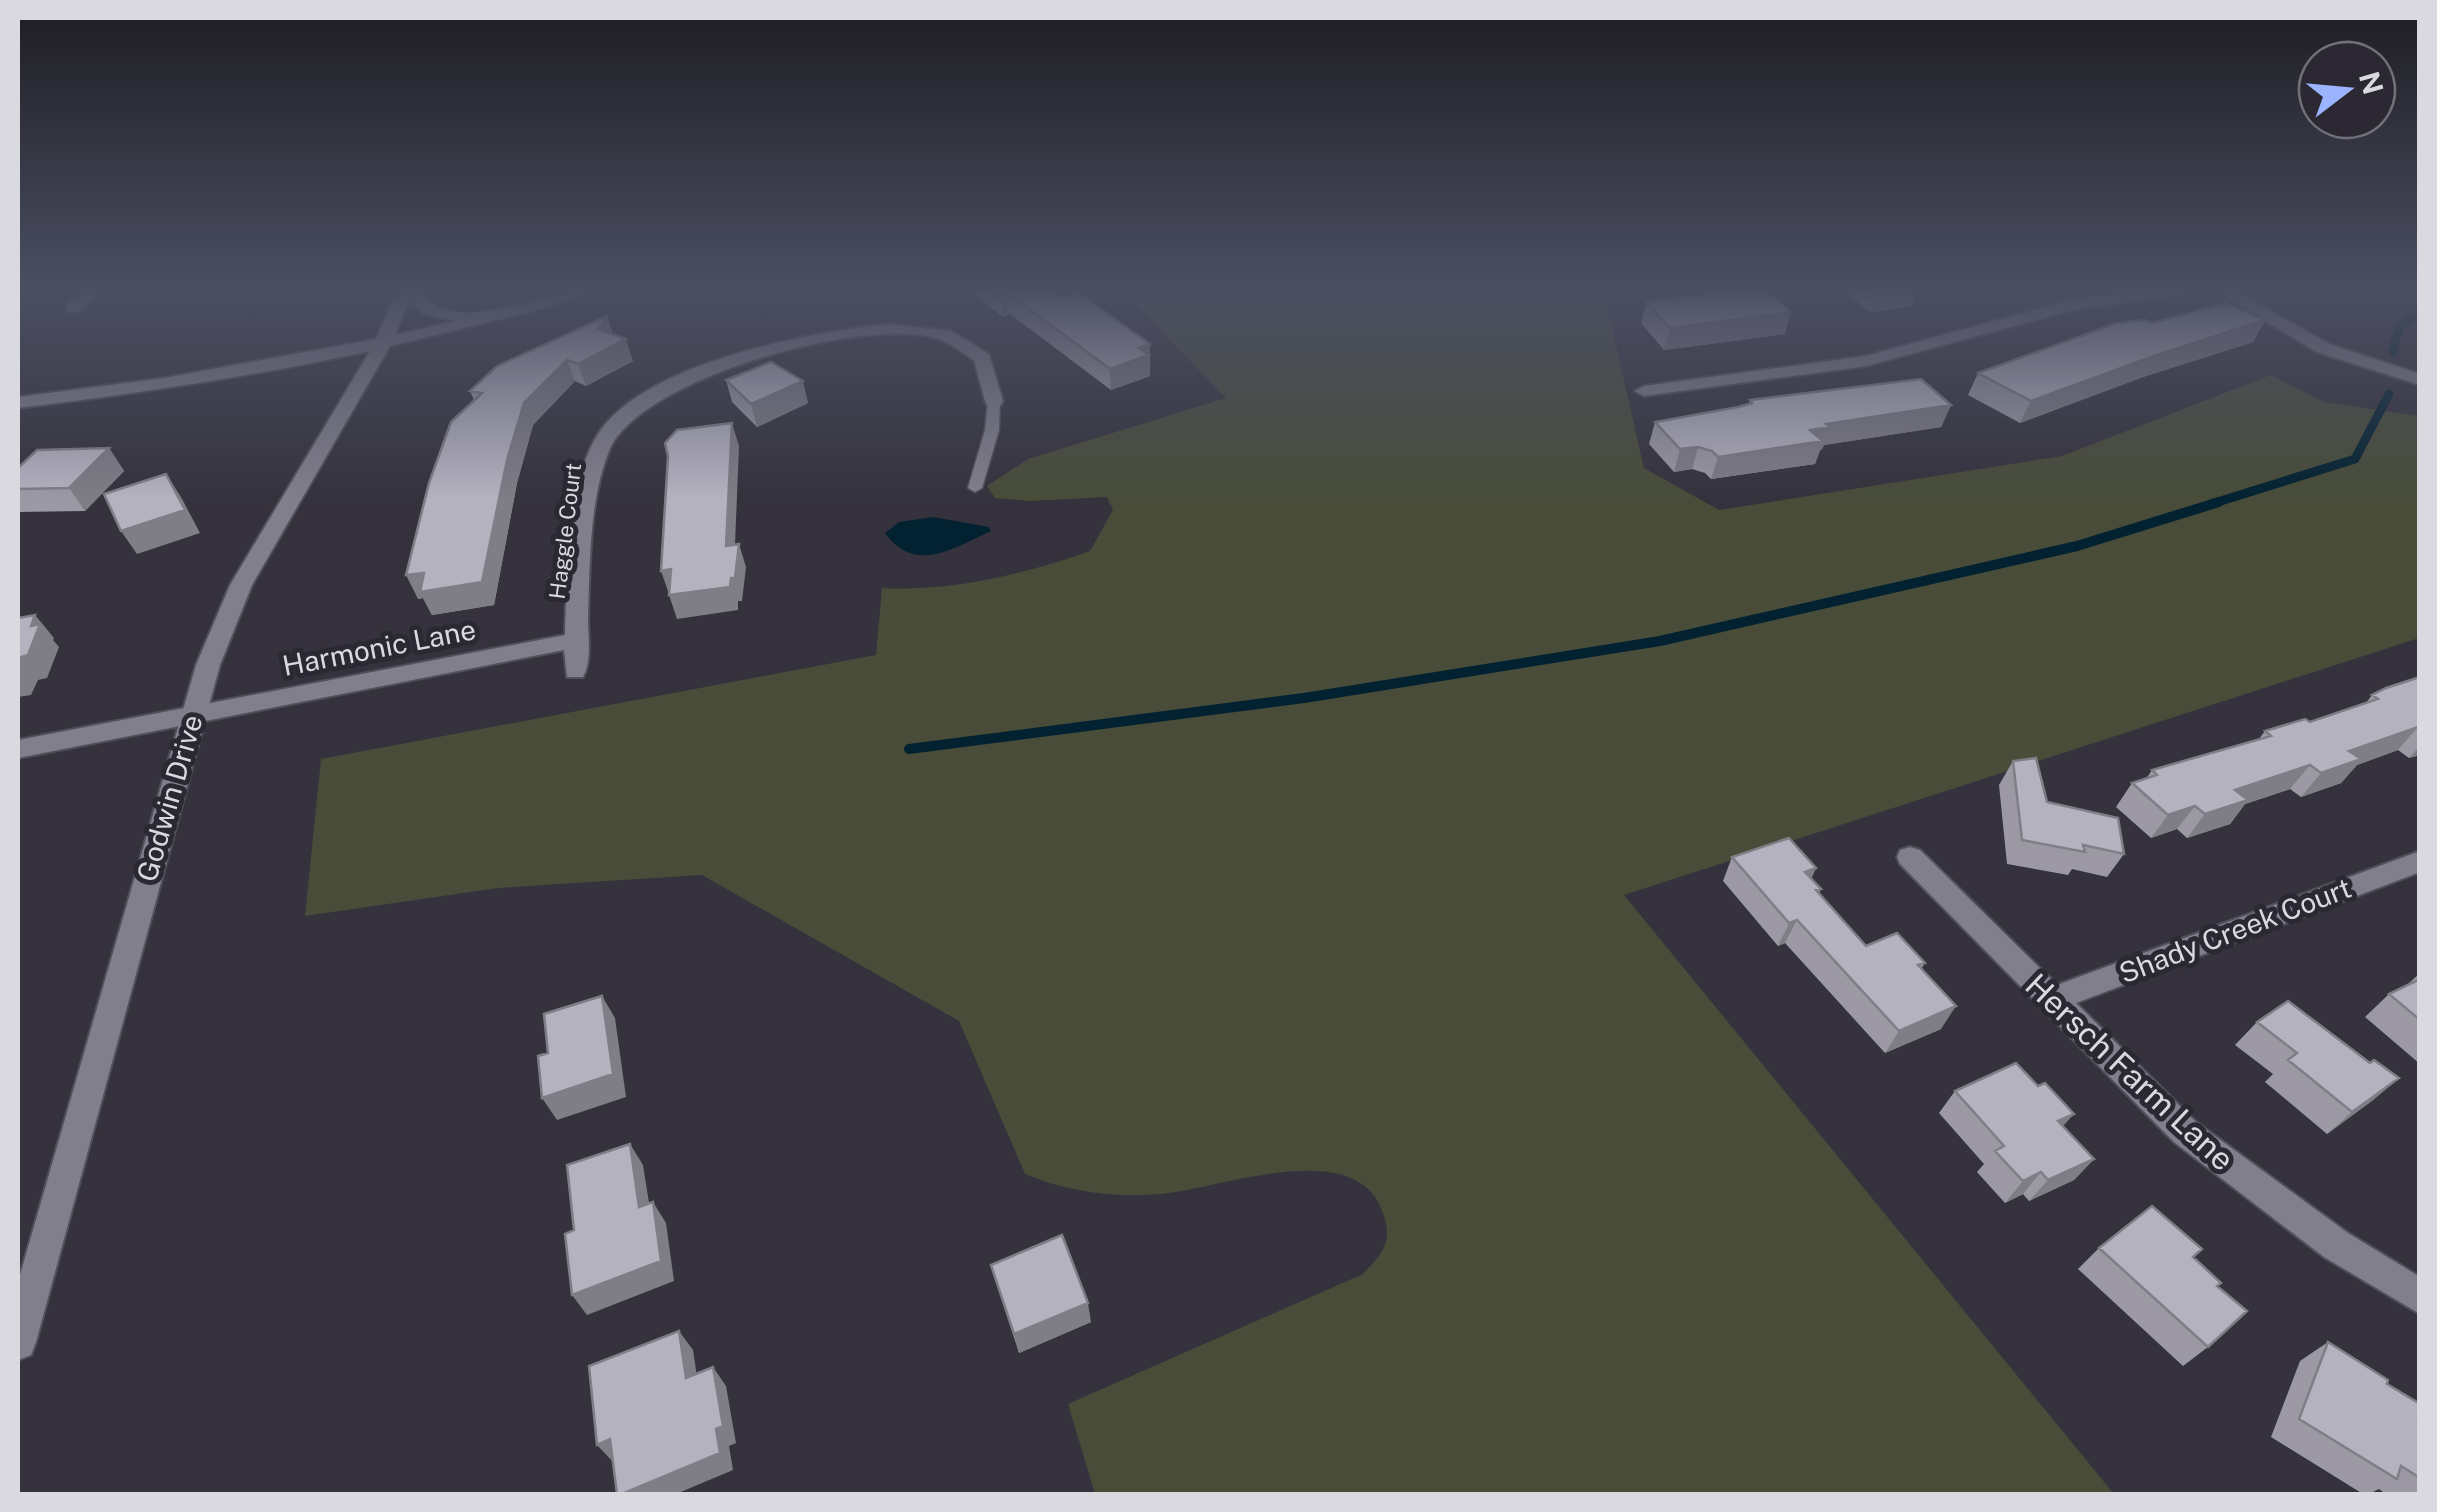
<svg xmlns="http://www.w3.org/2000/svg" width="2437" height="1512" viewBox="0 0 2437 1512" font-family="'Public Sans',sans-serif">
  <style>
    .green { fill: #484c39 }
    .water { fill: #032231 }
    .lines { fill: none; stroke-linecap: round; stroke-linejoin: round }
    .stream-far1 { stroke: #032231; stroke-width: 9 }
    .stream { stroke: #032231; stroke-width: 10 }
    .service-casing { stroke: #514f59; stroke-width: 3 }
    .minor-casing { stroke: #514f59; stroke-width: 4 }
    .tertiary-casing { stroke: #514f59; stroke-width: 4 }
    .service { fill: #827f8c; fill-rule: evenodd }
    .minor { fill: #827f8c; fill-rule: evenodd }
    .tertiary { fill: #827f8c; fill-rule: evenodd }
    .wall { fill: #9c99a5 }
    .shaded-wall { fill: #7f7d86 }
    .building { fill: #b5b2c0; stroke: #7f7d86; stroke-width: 2.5 }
    .labels { text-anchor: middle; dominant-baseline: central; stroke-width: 10; stroke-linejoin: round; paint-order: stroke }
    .far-street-label { font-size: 22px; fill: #dbd9e0; stroke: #2b2833 }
    .street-label { font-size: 28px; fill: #dbd9e0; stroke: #2b2833 }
    .near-street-label { font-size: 32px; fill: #dbd9e0; stroke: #2b2833 }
  </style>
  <rect width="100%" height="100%" fill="#35323d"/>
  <path class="green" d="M 1121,289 L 1630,289 L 1604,293 L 1644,468 L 1719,510 L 2062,456 L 2271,375 L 2324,402 L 2419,416 L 2419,638 L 1624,895 L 2114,1494 L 1095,1494 L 1068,1404 L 1363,1274 C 1385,1251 1394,1240 1381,1208 C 1351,1136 1216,1190 1160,1194 C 1114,1198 1068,1192 1025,1174 L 959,1021 L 702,875 L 498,888 L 305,916 L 321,759 L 876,655 L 882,588 C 951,592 1025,574 1090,551 L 1113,510 L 1107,497 L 1030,501 L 995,498 L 987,486 L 1028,459 L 1226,398 Z"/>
  <path class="water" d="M 933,517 L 989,527 L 991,531 C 954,548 915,575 885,533 L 899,522 Z"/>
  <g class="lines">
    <path class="stream-far1" d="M 2393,352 L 2399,327 L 2420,312
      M 2211,504 L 2355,459 L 2389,394"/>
    <path class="stream" d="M 909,749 L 1304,698 L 1660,641 L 2077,546 L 2219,502"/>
    <g class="service-casing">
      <path id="service" d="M 994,397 L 1000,401 L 999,430 L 982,488 L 975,492 L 968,488 L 985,430 L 988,401 Z"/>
    </g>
    <g class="minor-casing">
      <path id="minor" d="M 87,289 L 105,289 L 79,312 L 67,312 L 67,304 Z
        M 2149,289 L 2191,289 L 2183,294 L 2077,309 L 1866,366 L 1644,396 L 1635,391 L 1644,386 L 1866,356 L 2075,299 Z
        M 2212,289 L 2232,289 L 2329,344 L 2420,374 L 2420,385 L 2317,352 Z
        M 890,324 L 951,331 L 989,354 L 1003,401 L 1001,405 L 987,405 L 985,401 L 974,360 C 964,354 953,345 942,340 C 872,313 638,378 609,451 C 589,501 590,564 588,617 C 588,636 592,661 583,677 L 567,677 L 564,650 L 18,758 L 18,740 L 565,635 C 567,579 567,478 600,431 C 649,362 810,332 890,324 Z
        M 1910,847 L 1920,850 L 2057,985 L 2420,851 L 2420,872 L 2076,1003 L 2196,1122 L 2348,1233 L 2420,1277 L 2420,1314 L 2324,1257 L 2174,1142 L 1900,864 L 1897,857 L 1900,850 Z"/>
    </g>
    <g class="tertiary-casing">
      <path id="tertiary" d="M 398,289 L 420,289 C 444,342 558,288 602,289 L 529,312 L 390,346 L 252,585 L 220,665 L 36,1342 L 31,1355 L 18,1360 L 18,1282 L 196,665 L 230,585 L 370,351 C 254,376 137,394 18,408 L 18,397 L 164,378 L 376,339 ZM 409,300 L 423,313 L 455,321 L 395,335 Z"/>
    </g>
    <use href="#service" class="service"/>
    <use href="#minor" class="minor"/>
    <use href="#tertiary" class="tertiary"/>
  </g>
  <path class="wall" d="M 967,289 L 1049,289 L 1151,366 L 1149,366 L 1150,376 L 1111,390 L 1010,314 L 1003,317 Z
    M 1841,289 L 1918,289 L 1911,306 L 1870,312 Z
    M 1646,302 L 1785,334 L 1664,350 L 1641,323 Z
    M 607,316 L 613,335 L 633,361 L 586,386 L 575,381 L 533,425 L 517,483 L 494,605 L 432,615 L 423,598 L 418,599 L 474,400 L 470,391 Z
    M 2265,320 L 2253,342 L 2143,377 L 2020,423 L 1968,395 L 1978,373 L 2152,323 Z
    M 726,380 L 808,403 L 757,427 L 732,402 Z
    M 1750,400 L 1951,405 L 1941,427 L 1824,445 L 1822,449 L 1820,450 L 1815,464 L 1711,479 L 1705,473 L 1692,469 L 1674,472 L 1649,444 L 1655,422 L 1738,407 L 1749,404 Z
    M 109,448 L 124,471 L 85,511 L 18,512 L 18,468 Z
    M 2420,677 L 2420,755 L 2409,758 L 2398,750 L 2357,765 L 2341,783 L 2301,797 L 2290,789 L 2245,804 L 2230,824 L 2187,838 L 2177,829 L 2151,838 L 2116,807 L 2132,783 L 2146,779 L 2152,770 L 2259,739 L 2265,731 L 2310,722 L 2366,703 L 2372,695 Z
    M 2013,761 L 2047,802 L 2124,854 L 2107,877 L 2072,869 L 2068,875 L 2007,864 L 1999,785 Z
    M 1732,857 L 1816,868 L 1811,879 L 1821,889 L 1819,893 L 1866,946 L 1925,963 L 1921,969 L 1941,1029 L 1885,1053 L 1785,943 L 1778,946 L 1723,881 Z
    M 2420,973 L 2420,1064 L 2365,1017 L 2389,994 L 2407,985 Z
    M 2257,1022 L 2370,1063 L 2399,1078 L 2373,1100 L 2327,1134 L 2265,1082 L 2273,1074 L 2235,1045 Z
    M 1955,1091 L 2063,1126 L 2094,1159 L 2074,1180 L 2029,1201 L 2023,1194 L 2005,1203 L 1977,1172 L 1984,1164 L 1939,1113 Z
    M 2099,1248 L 2193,1257 L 2217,1286 L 2208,1347 L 2183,1366 L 2078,1269 Z
    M 991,1265 L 1091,1322 L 1019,1353 Z
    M 2328,1342 L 2387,1384 L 2420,1418 L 2420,1494 L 2386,1494 L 2379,1489 L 2369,1494 L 2363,1494 L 2271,1437 L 2300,1361 Z"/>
  <path class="shaded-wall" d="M 1894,289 L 1918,289 L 1911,306 L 1870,312 L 1878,291 Z
    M 1008,293 L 1010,314 L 1003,317 L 1001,296 Z
    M 1791,312 L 1785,334 L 1664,350 L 1670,328 Z
    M 607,316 L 614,338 L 598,329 Z
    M 2265,320 L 2253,342 L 2143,377 L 2020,423 L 2031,401 L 2154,356 Z
    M 626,339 L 633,361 L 586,386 L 578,364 Z
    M 1150,344 L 1150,376 L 1111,390 L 1110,369 L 1139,348 Z
    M 567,360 L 575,381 L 533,425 L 517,483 L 494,605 L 432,615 L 423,598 L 418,599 L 406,575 L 424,573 L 507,460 L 524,403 Z
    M 803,381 L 808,403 L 757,427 L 751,404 Z
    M 1951,405 L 1941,427 L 1824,445 L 1822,449 L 1820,450 L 1815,464 L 1711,479 L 1718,457 L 1810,430 L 1826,424 Z
    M 732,423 L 739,446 L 734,569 L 726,546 Z
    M 1698,447 L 1692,469 L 1674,472 L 1680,449 Z
    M 109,448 L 124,471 L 85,511 L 69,488 Z
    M 166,474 L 181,497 L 200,533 L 137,554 L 121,531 Z
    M 739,544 L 746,567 L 742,601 L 738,601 L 738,610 L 677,619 L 669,595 L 731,578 Z
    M 671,569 L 669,594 L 661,571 Z
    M 35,615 L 54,638 L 53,640 L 59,647 L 47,678 L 38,680 L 31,695 L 18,697 L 18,658 Z
    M 2418,727 L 2398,750 L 2357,765 L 2341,783 L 2301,797 L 2321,773 L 2349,751 Z
    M 2420,746 L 2420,755 L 2409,758 Z
    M 2310,765 L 2290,789 L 2245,804 L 2230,824 L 2187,838 L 2205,814 L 2235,790 Z
    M 2195,806 L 2177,829 L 2151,838 L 2168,815 Z
    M 1816,868 L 1805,891 L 1805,872 Z
    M 1797,920 L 1785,943 L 1778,946 L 1789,923 Z
    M 602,996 L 615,1018 L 626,1097 L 557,1120 L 542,1098 Z
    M 1956,1006 L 1941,1029 L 1885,1053 L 1899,1031 Z
    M 2399,1078 L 2373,1100 L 2327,1134 L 2352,1112 Z
    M 2074,1114 L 2055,1135 L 2058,1121 Z
    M 630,1144 L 643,1165 L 653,1228 L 639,1207 Z
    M 2094,1159 L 2074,1180 L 2029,1201 L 2048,1180 Z
    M 2041,1172 L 2023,1194 L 2005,1203 L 2023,1181 Z
    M 653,1202 L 666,1223 L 674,1281 L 587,1315 L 572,1295 Z
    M 1088,1303 L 1091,1322 L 1019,1353 L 1014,1334 Z
    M 679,1331 L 693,1350 L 700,1397 L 686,1378 Z
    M 713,1367 L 726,1386 L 736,1443 L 729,1446 L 733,1470 L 676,1494 L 622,1494 L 716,1429 Z
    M 610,1439 L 614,1463 L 597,1445 Z"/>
  <path class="building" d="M 992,289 L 1049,289 L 1062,298 L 1079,293 L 1150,344 L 1139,348 L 1149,355 L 1110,369 L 1008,293 L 1001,296 Z
    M 1742,289 L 1763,289 L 1791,312 L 1670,328 L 1646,302 Z
    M 2225,303 L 2265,320 L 2154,356 L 2031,401 L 1978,373 L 2117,323 L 2145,320 L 2152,323 Z
    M 607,316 L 598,329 L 626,339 L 578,364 L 567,360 L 524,403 L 507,460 L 482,582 L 420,592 L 424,573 L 406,575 L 429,483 L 451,422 L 482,393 L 470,391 L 497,366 Z
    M 771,362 L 803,381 L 751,404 L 726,380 Z
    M 1921,379 L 1951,405 L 1826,424 L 1830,427 L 1810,430 L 1823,441 L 1718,457 L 1712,451 L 1698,447 L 1680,449 L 1655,422 L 1738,407 L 1752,403 L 1750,400 Z
    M 732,423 L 726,546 L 739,544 L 735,578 L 731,578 L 730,587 L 669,595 L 671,569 L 661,571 L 668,456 L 665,443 L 677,430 Z
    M 109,448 L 69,488 L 18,489 L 18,468 L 37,450 Z
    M 166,474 L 185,510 L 121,531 L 104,494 Z
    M 35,615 L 31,626 L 40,624 L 28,655 L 18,658 L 18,618 Z
    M 2420,677 L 2420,727 L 2418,727 L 2349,751 L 2361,759 L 2321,773 L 2310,765 L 2235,790 L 2248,800 L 2205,814 L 2195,806 L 2168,815 L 2132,783 L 2157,775 L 2152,770 L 2271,736 L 2265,731 L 2305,719 L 2310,722 L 2378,699 L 2372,695 L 2386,688 Z
    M 2036,758 L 2047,802 L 2118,818 L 2124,854 L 2083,845 L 2085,852 L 2022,840 L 2013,761 Z
    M 1789,838 L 1816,868 L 1805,872 L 1821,889 L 1816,890 L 1866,946 L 1897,933 L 1925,963 L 1918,965 L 1956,1006 L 1899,1031 L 1797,920 L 1789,923 L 1732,857 Z
    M 2420,979 L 2420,1020 L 2389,994 Z
    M 602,996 L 613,1074 L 542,1098 L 538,1056 L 548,1053 L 544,1014 Z
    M 2288,1001 L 2370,1063 L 2374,1060 L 2399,1078 L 2352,1112 L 2288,1060 L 2297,1053 L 2257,1022 Z
    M 2016,1063 L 2038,1086 L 2045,1083 L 2074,1114 L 2058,1121 L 2094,1159 L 2048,1180 L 2041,1172 L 2023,1181 L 1995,1151 L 2004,1146 L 1955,1091 Z
    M 630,1144 L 639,1207 L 653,1202 L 661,1261 L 572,1295 L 565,1234 L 574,1230 L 567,1165 Z
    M 2152,1206 L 2202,1249 L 2193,1257 L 2221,1283 L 2217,1286 L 2247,1311 L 2208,1347 L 2099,1248 Z
    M 1062,1235 L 1088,1303 L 1014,1334 L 991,1265 Z
    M 679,1331 L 686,1378 L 713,1367 L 723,1426 L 716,1429 L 720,1453 L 622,1494 L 617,1494 L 610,1439 L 597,1445 L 589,1366 Z
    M 2328,1342 L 2388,1380 L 2387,1384 L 2420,1404 L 2418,1417 L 2420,1418 L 2420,1478 L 2401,1466 L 2397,1479 L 2299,1419 Z"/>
  <linearGradient id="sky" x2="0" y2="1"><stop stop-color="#1d1c22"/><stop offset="0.58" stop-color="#4b4f62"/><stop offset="1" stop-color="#4b4f62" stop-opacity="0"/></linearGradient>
  <rect width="2437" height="500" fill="url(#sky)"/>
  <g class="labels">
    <g class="far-street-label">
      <text transform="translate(565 531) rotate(-83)">Haggle Court</text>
    </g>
    <g class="street-label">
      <text transform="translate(379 647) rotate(-11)">Harmonic Lane</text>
      <text transform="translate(169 798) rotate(-74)">Godwin Drive</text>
      <text transform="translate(2235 930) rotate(-21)">Shady Creek Court</text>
    </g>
    <g class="near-street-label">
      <text transform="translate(2130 1072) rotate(43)">Hersch Farm Lane</text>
    </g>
  </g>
  <rect width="2437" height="1512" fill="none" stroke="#dbd9e0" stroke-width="40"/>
  <g transform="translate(2347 90) rotate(74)"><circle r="48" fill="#2b2833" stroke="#716f78" stroke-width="2.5"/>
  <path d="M0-8L18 38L0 25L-18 38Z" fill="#9bb4fd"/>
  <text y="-15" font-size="28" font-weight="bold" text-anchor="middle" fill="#dbd9e0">N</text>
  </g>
</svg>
